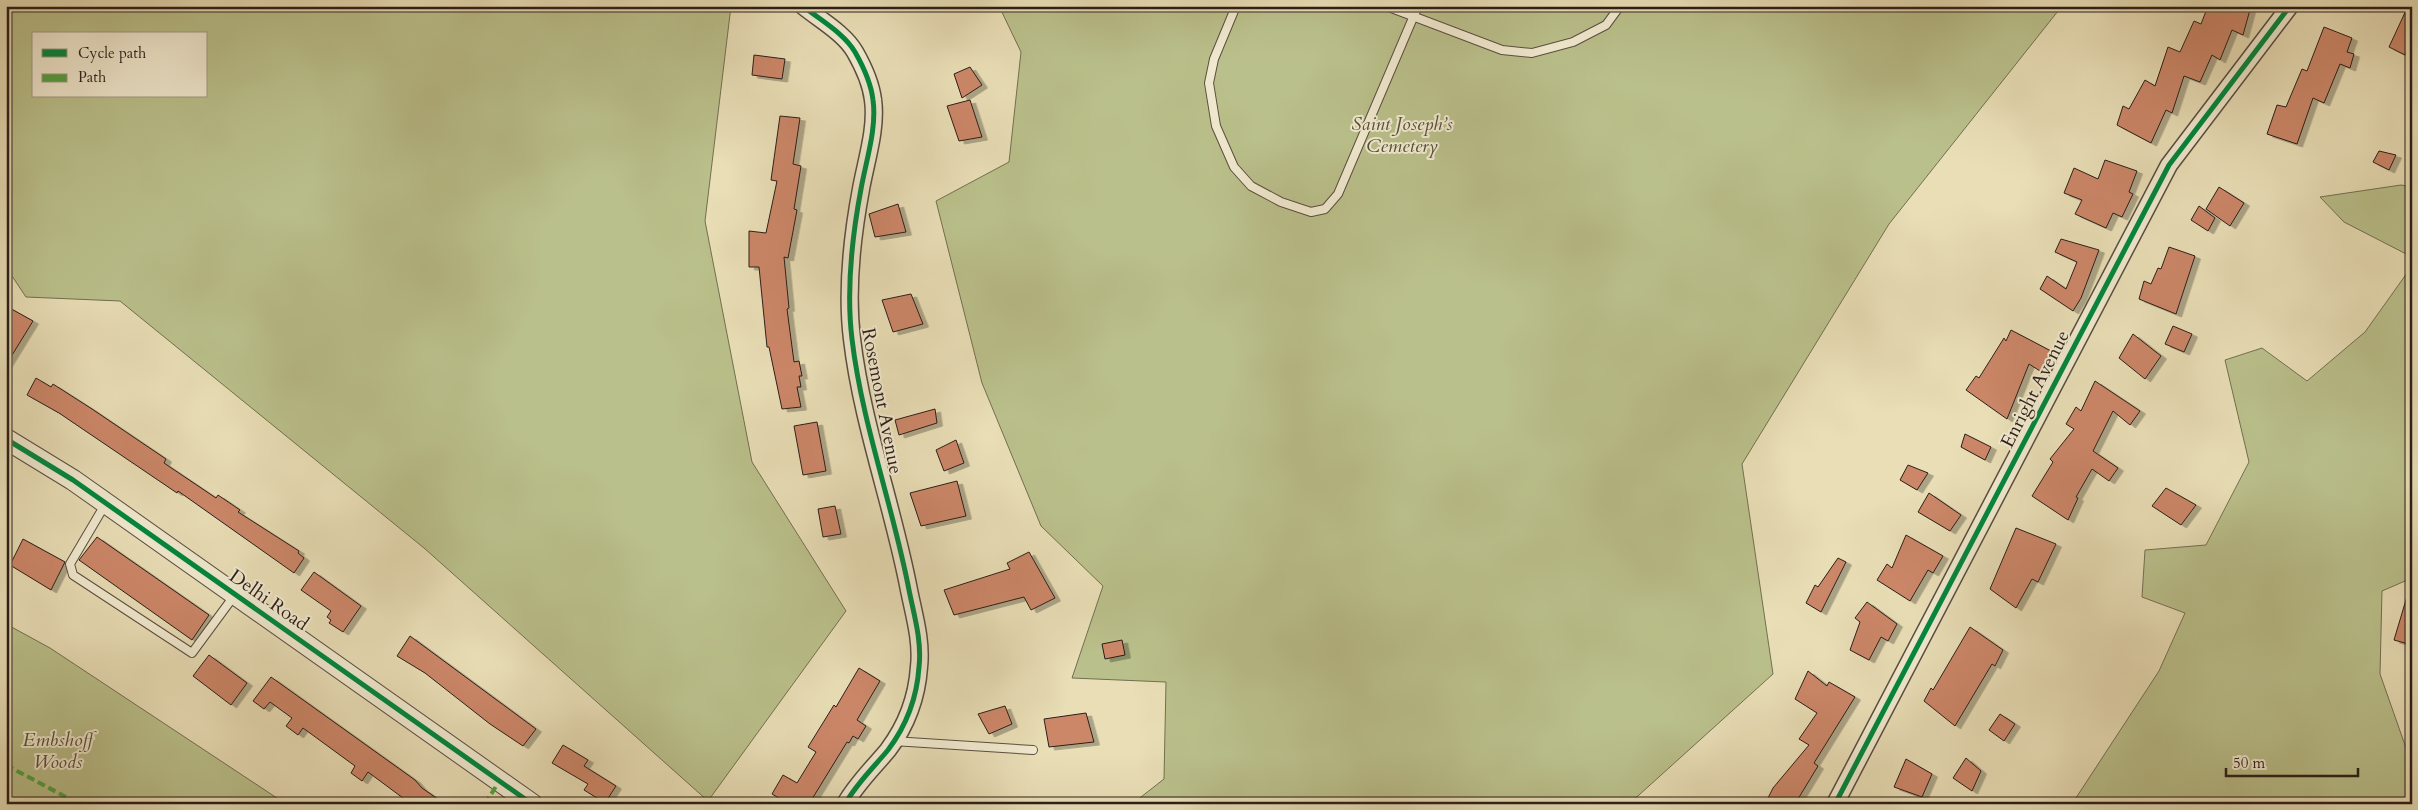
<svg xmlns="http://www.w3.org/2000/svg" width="2418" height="810" viewBox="0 0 2418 810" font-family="Cardo,serif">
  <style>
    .green { fill: #bac08b; stroke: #726f52; fill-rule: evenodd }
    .building { fill: #cc8769; stroke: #2b1e19; filter: url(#shadow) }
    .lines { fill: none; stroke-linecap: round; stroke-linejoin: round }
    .service-casing { stroke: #5a4e40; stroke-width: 10 }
    .minor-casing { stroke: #5a4e40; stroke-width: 19 }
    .tertiary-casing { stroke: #5a4e40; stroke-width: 22 }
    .service { stroke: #f1ead0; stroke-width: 8 }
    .minor { stroke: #f1ead0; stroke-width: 16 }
    .tertiary { stroke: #f1ead0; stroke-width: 20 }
    .quiet { stroke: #51a240; stroke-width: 4; stroke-dasharray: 8 4; stroke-linecap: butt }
    .cycleway-casing { stroke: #f1ead0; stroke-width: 8 }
    .cycleway { stroke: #00873e; stroke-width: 5 }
    .labels { text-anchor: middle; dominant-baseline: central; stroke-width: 4; stroke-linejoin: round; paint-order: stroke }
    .park-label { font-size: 19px; font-style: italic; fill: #564f3b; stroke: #f1ead0 }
    .street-label { font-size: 19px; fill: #2b1e19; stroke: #f1ead0 }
  </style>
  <defs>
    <filter id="shadow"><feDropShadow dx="5.5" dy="3" stdDeviation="0" flood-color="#0004"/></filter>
  </defs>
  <rect width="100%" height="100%" fill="#e9deb6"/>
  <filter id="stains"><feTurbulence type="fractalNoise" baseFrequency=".004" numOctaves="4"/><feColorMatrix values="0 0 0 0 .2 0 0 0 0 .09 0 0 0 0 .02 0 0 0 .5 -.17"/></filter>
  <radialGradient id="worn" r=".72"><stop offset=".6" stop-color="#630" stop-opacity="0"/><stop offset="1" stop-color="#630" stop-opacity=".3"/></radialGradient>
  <path class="green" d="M 6,6 L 731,6 L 705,221 L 752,462 L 846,611 L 708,801 L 424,548 L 120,301 L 26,297 L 6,267 ZM 34,34 L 206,34 L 206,96 L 34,96 Z
    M 999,6 L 2062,6 L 1889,224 L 1742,464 L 1773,674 L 1629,804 L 1132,804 L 1164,779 L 1166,682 L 1072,678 L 1103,586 L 1041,526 L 982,383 L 936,201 L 1009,162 L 1021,52 Z
    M 2401,185 L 2412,187 L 2412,257 L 2344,222 L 2320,197 Z
    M 2412,266 L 2412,578 L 2382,591 L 2380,674 L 2412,765 L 2412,804 L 2072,804 L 2159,671 L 2185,613 L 2142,597 L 2145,550 L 2206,545 L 2249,462 L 2225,360 L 2262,348 L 2307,381 L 2365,332 Z
    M 6,624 L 50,648 L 286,804 L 6,804 Z"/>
  <path class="building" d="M 2208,6 L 2251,6 L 2243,35 L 2232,30 L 2220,60 L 2212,55 L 2200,82 L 2184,76 L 2172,113 L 2166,110 L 2151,143 L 2117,125 L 2123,106 L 2129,109 L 2145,80 L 2155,86 L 2168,47 L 2180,52 L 2194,21 L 2201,24 Z
    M 2408,6 L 2412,6 L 2412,40 L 2405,55 L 2389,47 Z
    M 2324,27 L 2352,38 L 2347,52 L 2354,54 L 2350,68 L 2340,64 L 2324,103 L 2313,98 L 2297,144 L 2267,134 L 2277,105 L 2286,107 L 2302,69 L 2307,71 Z
    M 754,55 L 785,59 L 782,79 L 752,75 Z
    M 970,67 L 982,85 L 962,98 L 954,74 Z
    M 970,100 L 982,137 L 959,141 L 947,106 Z
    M 780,116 L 800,118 L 793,164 L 801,166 L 794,209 L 797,210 L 788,258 L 784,257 L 789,308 L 787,309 L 794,362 L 799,361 L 802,376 L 799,376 L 801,387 L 797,387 L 801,407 L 782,409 L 769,347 L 767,347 L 759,267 L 749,267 L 749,231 L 766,233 L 777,181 L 771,180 Z
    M 2379,151 L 2396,155 L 2389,170 L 2373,162 Z
    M 2105,160 L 2137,171 L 2129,192 L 2133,194 L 2122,217 L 2113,213 L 2106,228 L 2075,214 L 2082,200 L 2064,193 L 2074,168 L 2098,179 Z
    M 2219,187 L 2244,203 L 2230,226 L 2206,209 Z
    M 898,204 L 906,232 L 875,237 L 869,214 Z
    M 2199,206 L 2215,218 L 2208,231 L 2191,220 Z
    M 2061,239 L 2099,250 L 2081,298 L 2073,311 L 2040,289 L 2047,276 L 2066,289 L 2077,262 L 2055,252 Z
    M 2169,247 L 2195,256 L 2176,314 L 2139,299 L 2144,281 L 2151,284 L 2158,268 L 2161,269 Z
    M 911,294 L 923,324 L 893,332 L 882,300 Z
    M 6,306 L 33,321 L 6,365 Z
    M 2173,326 L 2192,334 L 2184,352 L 2165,344 Z
    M 2011,330 L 2051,351 L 2040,371 L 2029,364 L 2007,419 L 1966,390 L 1976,376 L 1979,378 L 2004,338 L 2006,341 Z
    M 2133,334 L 2161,356 L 2145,379 L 2119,358 Z
    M 36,378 L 51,387 L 53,384 L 92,409 L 166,459 L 164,463 L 216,498 L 218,495 L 240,510 L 238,512 L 299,551 L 298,553 L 304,558 L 294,573 L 178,491 L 177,493 L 59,413 L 27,395 Z
    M 2095,381 L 2140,411 L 2130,425 L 2113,411 L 2093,451 L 2118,468 L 2109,481 L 2092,469 L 2076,497 L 2078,498 L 2068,520 L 2032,496 L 2053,462 L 2050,459 L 2074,429 L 2066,424 L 2076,407 L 2081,411 Z
    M 935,409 L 937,423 L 899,435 L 895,420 Z
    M 817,422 L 826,471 L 803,475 L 794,426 Z
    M 1965,434 L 1991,447 L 1985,460 L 1961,447 Z
    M 956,440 L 964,463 L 944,471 L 936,450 Z
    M 1908,465 L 1928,473 L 1917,490 L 1900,480 Z
    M 957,481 L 966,516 L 921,526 L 910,493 Z
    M 2166,488 L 2196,505 L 2181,525 L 2152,506 Z
    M 1929,493 L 1961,515 L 1950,531 L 1918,512 Z
    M 835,506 L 841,534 L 823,537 L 818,509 Z
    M 2016,528 L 2056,544 L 2038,582 L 2032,579 L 2016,608 L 1990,589 Z
    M 1906,535 L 1943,556 L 1933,573 L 1928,570 L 1910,601 L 1877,580 L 1887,564 L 1892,568 Z
    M 97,537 L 209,615 L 192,640 L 79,560 Z
    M 23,539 L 65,562 L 51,590 L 10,565 Z
    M 1029,552 L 1055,598 L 1031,610 L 1024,597 L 954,615 L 944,590 L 1010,569 L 1007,563 Z
    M 1838,558 L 1846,562 L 1821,612 L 1806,603 L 1815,585 L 1818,587 Z
    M 314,572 L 361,606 L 343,632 L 329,623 L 331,620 L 327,617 L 331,611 L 301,590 Z
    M 2408,593 L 2412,594 L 2412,645 L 2394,640 Z
    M 1867,602 L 1897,624 L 1888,641 L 1881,637 L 1869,660 L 1850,650 L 1860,622 L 1855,618 Z
    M 1970,627 L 2003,650 L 1995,666 L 1992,664 L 1955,726 L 1924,701 L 1931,688 L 1933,690 Z
    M 410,636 L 536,729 L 523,746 L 490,724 L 425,673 L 397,656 Z
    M 1122,640 L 1125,655 L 1105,659 L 1102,644 Z
    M 209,655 L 247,683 L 231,705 L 193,676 Z
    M 859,668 L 880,681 L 857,720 L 866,726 L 858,739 L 853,736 L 849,743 L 847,742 L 809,804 L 789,804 L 772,794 L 783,775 L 797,783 L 816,752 L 808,747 L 834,705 L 836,707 Z
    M 1808,671 L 1827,686 L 1829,682 L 1855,697 L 1814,763 L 1818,766 L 1795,804 L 1765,804 L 1773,788 L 1809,745 L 1799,739 L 1817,713 L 1795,699 Z
    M 271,677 L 415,780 L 422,788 L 445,804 L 411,804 L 368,772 L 362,781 L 351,773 L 355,766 L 303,728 L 298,735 L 286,726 L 292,718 L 270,702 L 264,709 L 253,701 Z
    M 1005,706 L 1012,724 L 989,734 L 978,714 Z
    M 1086,713 L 1094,742 L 1049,747 L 1044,719 Z
    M 2000,714 L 2015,724 L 2004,741 L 1989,730 Z
    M 563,745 L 588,760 L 584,766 L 616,786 L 605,803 L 584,790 L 588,784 L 552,763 Z
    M 1966,758 L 1981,771 L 1972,791 L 1953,778 Z
    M 1906,759 L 1932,774 L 1922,797 L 1894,787 Z"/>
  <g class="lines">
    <g class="service-casing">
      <path id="service" d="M 1236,6 L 1214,59 L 1209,83 L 1216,126 L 1234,167 L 1251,186 L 1281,202 L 1311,212 L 1325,209 L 1338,194 L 1418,6
        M 1386,6 L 1502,50 L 1532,53 L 1573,42 L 1606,25 L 1620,6
        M 106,503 L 70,564 L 73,575 L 192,653 L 234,596
        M 893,741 L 1033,750"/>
    </g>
    <g class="minor-casing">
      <path id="minor" d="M 803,6 C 820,20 844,33 855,52 C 863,66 871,83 873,100 C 877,128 866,161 861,189 C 852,237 846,290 852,339 C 862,424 893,506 909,590 C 914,615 922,641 919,667 C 917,697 906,726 888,750 C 873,768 857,783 845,804
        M 1835,804 L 2169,165 L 2290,6"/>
    </g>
    <g class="tertiary-casing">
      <path id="tertiary" d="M 6,439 L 73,480 L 532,804"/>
    </g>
    <use href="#service" class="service"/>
    <use href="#minor" class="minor"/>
    <use href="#tertiary" class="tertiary"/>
    <path class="quiet" d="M 6,765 L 79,804
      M 485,804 L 500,780"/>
    <g class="cycleway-casing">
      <path id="cycleway" d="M 803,6 C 820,20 844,33 855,52 C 863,66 871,83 873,100 C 877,128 866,161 861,189 C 852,237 846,290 852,339 C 862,424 893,506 909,590 C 914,615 922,641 919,667 C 917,697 906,726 888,750 C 873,768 857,783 845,804
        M 6,439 L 73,480 L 532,804
        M 1835,804 L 2169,165 L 2290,6"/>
    </g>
    <use href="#cycleway" class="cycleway"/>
  </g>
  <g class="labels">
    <g class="park-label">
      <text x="1402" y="124">Saint Joseph’s<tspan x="1402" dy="22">Cemetery</tspan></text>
      <text x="58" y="740">Embshoff<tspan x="58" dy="22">Woods</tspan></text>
    </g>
    <g class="street-label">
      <text transform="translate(2035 389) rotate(-63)">Enright Avenue</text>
      <text transform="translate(882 401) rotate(79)">Rosemont Avenue</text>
      <text transform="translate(269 600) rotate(35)">Delhi Road</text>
    </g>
  </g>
  <rect width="2418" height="810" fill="none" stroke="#e9deb6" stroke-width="25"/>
  <rect x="8" y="8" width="2403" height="795" fill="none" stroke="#2b1e19" stroke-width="2.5"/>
  <rect x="12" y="12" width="2393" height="785" fill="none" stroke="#2b1e19"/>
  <rect x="32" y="32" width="175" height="65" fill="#f1ead0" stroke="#a29887"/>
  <rect x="42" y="49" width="25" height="8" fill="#00873e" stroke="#a29887"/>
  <text x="78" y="58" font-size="15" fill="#2b1e19">Cycle path</text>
  <rect x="42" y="74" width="25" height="8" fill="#51a240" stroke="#a29887"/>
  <text x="78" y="82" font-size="15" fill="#2b1e19">Path</text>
  <path d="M2226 768v8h132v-8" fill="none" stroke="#2b1e19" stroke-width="2.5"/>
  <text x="2233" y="768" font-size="15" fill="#2b1e19" stroke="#f1ead0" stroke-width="4" paint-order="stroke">50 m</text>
  <rect width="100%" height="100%" filter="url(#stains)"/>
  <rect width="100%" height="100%" fill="url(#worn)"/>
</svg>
